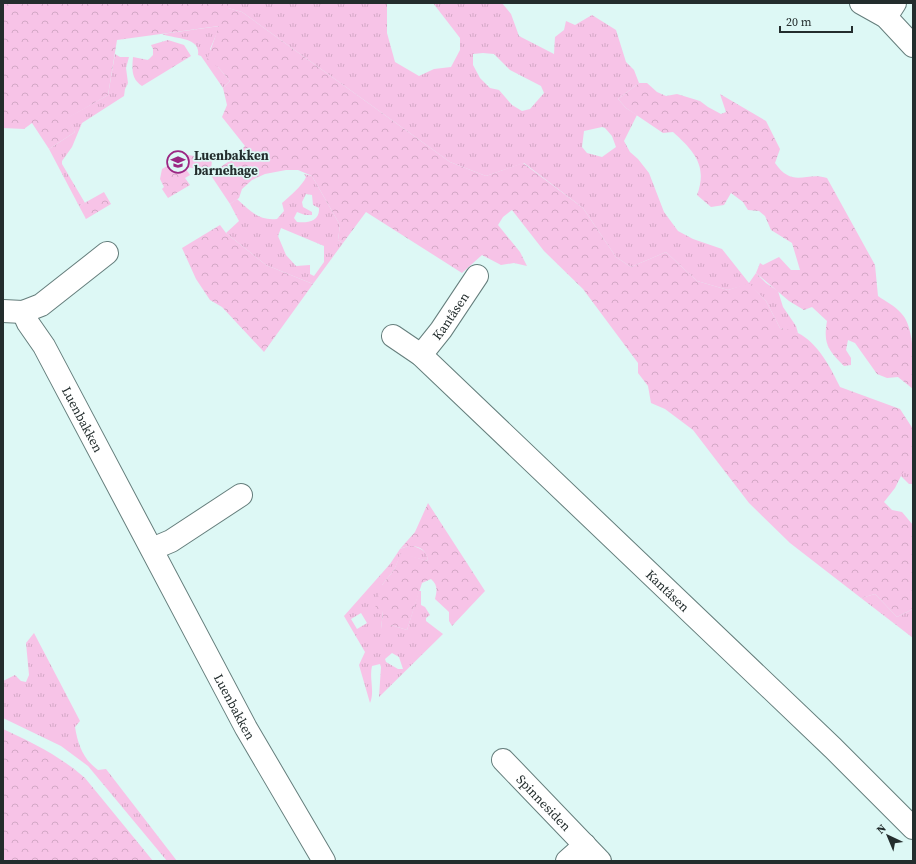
<svg xmlns="http://www.w3.org/2000/svg" width="916" height="864" viewBox="0 0 916 864" font-family="'Source Serif 4',serif">
  <style>
    .grass { fill: url(#grass-tufts); fill-rule: evenodd }
    .forest { fill: url(#forest-crowns) }
    .lines { fill: none; stroke-linecap: round; stroke-linejoin: round }
    .street-casing { stroke: #657e7c; stroke-width: 24 }
    .secondary-casing { stroke: #657e7c; stroke-width: 24 }
    .street { stroke: #fff; stroke-width: 22 }
    .secondary { stroke: #fff; stroke-width: 22 }
    .labels { text-anchor: middle; dominant-baseline: central; stroke-width: 3.5; stroke-linejoin: round; paint-order: stroke }
    .poi-label { font-size: 13px; font-weight: bold; fill: #232d2d; stroke: #ddf8f5; text-anchor: start }
    .street-label { font-size: 13px; fill: #232d2d; stroke: #ddf8f5 }
  </style>
  <defs>
    <pattern id="grass-tufts" width="24" height="20" patternUnits="userSpaceOnUse"><rect width="24" height="20" fill="#f7c3e7"/><path d="M3 7l-1-3M5 7V3M7 7l1-3M15 17l-1-3M17 17v-4M19 17l1-3" fill="none" stroke="#d3a8c6"/></pattern>
    <pattern id="forest-crowns" width="20" height="18" patternUnits="userSpaceOnUse"><rect width="20" height="18" fill="#f7c3e7"/><path d="M2 6a3 3 0 1 1 6 0M12 15a3 3 0 1 1 6 0" fill="none" stroke="#d3a8c6"/></pattern>
  </defs>
  <rect width="100%" height="100%" fill="#ddf8f5"/>
  <path class="grass" d="M 228,3 L 387,3 L 387,33 L 395,62 L 419,76 L 434,69 L 451,67 L 460,50 L 460,38 L 433,3 L 502,3 L 511,14 L 519,36 L 554,54 L 555,37 L 564,30 L 566,21 L 575,25 L 592,15 L 616,30 L 626,62 L 634,70 L 639,83 L 618,99 L 626,108 L 637,115 L 624,141 L 630,152 L 638,159 L 649,173 L 664,212 L 678,231 L 693,239 L 722,249 L 749,283 L 756,273 L 766,283 L 778,291 L 783,307 L 796,326 L 798,333 L 780,328 L 766,301 L 749,284 L 728,290 L 697,281 L 666,252 L 631,267 L 616,257 L 583,208 L 524,163 L 486,176 L 450,162 L 242,12 L 228,8 ZM 483,53 L 494,54 L 510,70 L 541,86 L 544,93 L 530,109 L 522,111 L 512,105 L 499,90 L 490,88 L 480,78 L 473,65 L 473,54 ZM 602,127 L 605,128 L 612,136 L 616,147 L 602,157 L 587,153 L 582,147 L 584,131 Z
    M 220,26 L 210,49 L 218,67 L 230,81 L 223,88 L 201,56 L 198,55 C 201,36 172,39 162,34 Z
    M 115,54 L 120,57 L 129,57 L 126,68 L 128,83 L 125,89 L 124,96 L 82,123 L 72,147 L 62,161 L 62,164 L 85,203 L 79,206 L 49,149 L 75,132 L 67,118 L 108,95 Z
    M 304,174 L 312,176 L 340,225 L 338,240 L 343,243 L 313,284 L 266,265 L 226,233 L 239,221 L 230,204 L 237,199 C 250,211 259,221 277,219 L 284,211 L 282,203 C 289,197 303,185 306,177 ZM 306,194 L 312,195 L 313,205 L 319,208 C 320,222 307,223 297,222 L 294,218 L 297,212 L 305,215 L 312,215 L 312,212 L 303,207 L 302,202 ZM 281,228 L 324,246 L 324,262 L 314,276 L 310,274 L 310,265 L 296,266 L 286,255 L 278,236 Z
    M 913,452 L 913,484 L 909,484 L 900,475 Z
    M 411,545 C 421,549 427,550 428,561 L 401,554 L 394,570 L 382,585 L 383,611 L 381,629 L 391,625 L 407,630 L 419,591 L 421,591 L 421,605 L 425,607 L 430,615 L 426,618 L 426,621 L 443,634 L 379,697 L 381,667 L 380,664 L 372,666 C 369,679 375,691 370,703 L 359,665 L 365,652 L 344,616 L 390,564 L 400,549 ZM 361,613 L 367,623 L 357,629 L 351,619 ZM 392,653 L 399,657 L 403,669 L 398,669 L 386,662 L 385,659 Z
    M 875,594 L 897,617 L 913,609 L 913,638 L 861,598 Z
    M 34,633 L 80,721 L 75,727 C 78,745 83,759 98,770 L 106,769 L 177,861 L 167,861 L 88,766 L 61,746 L 3,718 L 3,681 L 15,675 L 21,681 L 26,682 L 29,675 L 26,643 Z"/>
  <path class="forest" d="M 3,3 L 228,3 L 228,8 L 242,12 L 450,162 L 486,176 L 523,163 L 583,208 L 616,257 L 631,267 L 666,252 L 697,281 L 728,290 L 749,283 L 766,301 L 780,328 C 786,329 793,330 798,333 C 818,343 831,368 840,387 L 900,409 L 913,429 L 913,452 L 895,488 L 884,502 L 892,510 L 902,512 L 913,525 L 913,609 L 897,617 L 875,594 L 861,598 L 790,543 L 749,503 L 693,430 L 665,409 L 651,403 L 648,386 L 638,373 L 638,363 L 583,289 L 544,251 L 512,210 L 503,217 L 498,225 L 520,252 L 527,266 L 514,263 L 501,265 L 482,255 L 462,273 L 366,212 L 343,243 L 338,240 L 340,225 L 312,176 L 298,170 L 286,170 L 265,174 L 252,180 L 242,189 L 239,198 L 230,204 L 210,174 L 234,158 L 245,146 L 222,117 L 227,105 L 223,88 L 230,81 L 218,67 L 207,60 L 219,26 L 117,40 L 108,95 L 68,118 L 75,132 L 49,149 L 32,123 L 24,129 L 3,128 Z
    M 168,40 L 184,45 L 191,56 L 142,86 C 131,79 132,69 133,57 L 148,60 L 153,55 L 153,49 L 151,45 Z
    M 639,83 L 647,83 L 657,92 L 666,96 L 677,94 L 700,101 L 708,107 L 721,114 L 726,112 L 720,94 L 766,121 L 780,149 L 775,163 C 793,189 806,171 827,178 L 875,265 L 878,296 C 885,301 895,306 901,313 C 916,328 913,369 913,389 L 898,377 L 887,378 L 877,374 L 855,343 L 848,340 L 846,350 L 851,358 L 851,365 L 844,366 C 828,350 823,344 827,321 L 812,307 L 804,310 L 789,301 L 756,273 L 760,263 L 763,265 L 779,257 L 791,270 L 800,270 L 792,243 L 771,230 L 765,216 L 759,211 L 748,210 L 743,202 L 731,193 L 724,205 L 711,207 L 697,195 C 708,166 694,151 673,132 L 663,133 L 626,108 L 618,99 Z
    M 188,155 L 212,159 L 211,171 L 186,167 Z
    M 179,159 L 190,175 L 185,178 L 190,185 L 168,198 L 162,189 L 164,187 L 160,179 L 162,169 Z
    M 104,192 L 111,204 L 86,219 L 79,206 Z
    M 220,225 L 226,233 L 266,265 L 313,284 L 264,352 L 222,307 L 210,300 L 196,279 L 182,248 Z
    M 428,503 L 485,591 L 452,626 L 449,621 L 449,612 L 435,599 C 437,591 438,585 431,579 L 422,583 L 407,630 L 391,625 L 389,632 L 381,629 L 383,611 L 375,608 L 382,585 L 394,570 L 401,553 L 428,561 C 426,546 412,543 400,549 L 415,532 Z
    M 3,729 C 33,743 60,756 85,778 L 153,861 L 3,861 Z"/>
  <g class="lines">
    <g class="street-casing">
      <g id="street">
        <path d="M 886,17 L 895,3"/>
        <path d="M 3,311 L 23,312 L 41,305 L 107,253"/>
        <path id="s1" d="M 23,312 L 28,323 L 44,346 L 246,728 L 324,861"/>
        <path id="s2" d="M 393,336 L 421,355 L 833,748 L 913,828"/>
        <path id="s3" d="M 421,355 L 441,330 L 477,276"/>
        <path d="M 152,549 L 171,541 L 241,495"/>
        <path id="s4" d="M 503,760 L 600,861"/>
        <path d="M 567,861 L 585,845"/>
      </g>
    </g>
    <g class="secondary-casing">
      <path id="secondary" d="M 861,3 L 886,17 L 913,46"/>
    </g>
    <use href="#street" class="street"/>
    <use href="#secondary" class="secondary"/>
  </g>
  <defs>
    <g id="school-ring" transform="scale(1.15)"><circle r="9.5" fill="#ddf8f5" stroke="#9b2783" stroke-width="1.5"/><path d="M0-5L7-2L0 1L-7-2ZM-4 1L0 2.5L4 1V4Q0 6-4 4Z" fill="#9b2783"/></g>
  </defs>
  <g fill-rule="evenodd">
    <use href="#school-ring" x="178" y="162"/>
  </g>
  <g class="labels">
    <g class="poi-label">
      <text x="194" y="155">Luenbakken<tspan x="194" dy="15">barnehage</tspan></text>
    </g>
    <g class="street-label">
      <text stroke="none"><textPath href="#s3" startOffset="49">Kantåsen</textPath></text>
      <text stroke="none"><textPath href="#s1" startOffset="123">Luenbakken</textPath></text>
      <text stroke="none"><textPath href="#s2" startOffset="375">Kantåsen</textPath></text>
      <text stroke="none"><textPath href="#s1" startOffset="448">Luenbakken</textPath></text>
      <text stroke="none"><textPath href="#s4" startOffset="59">Spinnesiden</textPath></text>
    </g>
  </g>
  <rect width="916" height="864" fill="none" stroke="#232d2d" stroke-width="8"/>
  <g transform="translate(888 836) rotate(316)" stroke="#ddf8f5" stroke-width="3" paint-order="stroke">
  <path d="M0-3L7 15L0 10L-7 15Z" fill="#232d2d"/>
  <text y="-6" font-size="11" font-weight="bold" text-anchor="middle" fill="#232d2d">N</text>
  </g>
  <path d="M780 26v6h72v-6" fill="none" stroke="#232d2d" stroke-width="2"/>
  <text x="786" y="26" font-size="12" fill="#232d2d" stroke="#ddf8f5" stroke-width="3" paint-order="stroke">20 m</text>
</svg>
